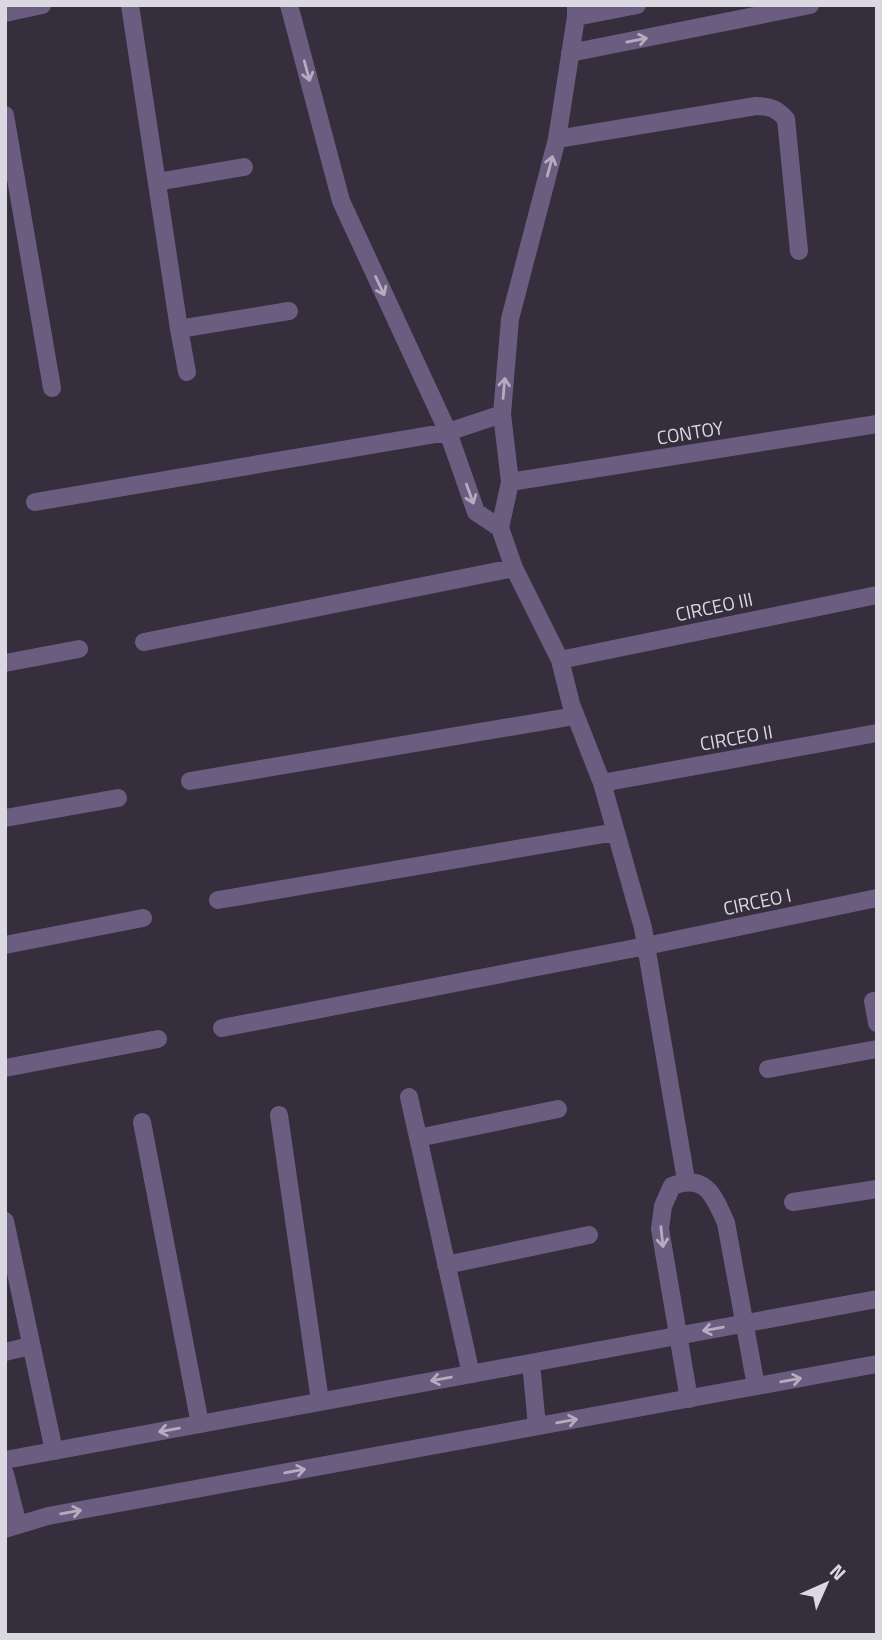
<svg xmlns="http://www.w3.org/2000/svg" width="882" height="1640" viewBox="0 0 882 1640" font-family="'Titillium Web',sans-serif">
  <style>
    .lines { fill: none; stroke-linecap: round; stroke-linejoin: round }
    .minor { stroke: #6b5d80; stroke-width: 18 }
    .tertiary { stroke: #6b5d80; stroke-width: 18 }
    .oneway { stroke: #b4adc0 }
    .labels { text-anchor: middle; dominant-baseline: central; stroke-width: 5; stroke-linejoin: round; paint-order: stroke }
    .street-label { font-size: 19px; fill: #dbd8e2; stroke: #342e3d }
  </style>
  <rect width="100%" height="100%" fill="#342e3d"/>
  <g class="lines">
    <path class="minor" d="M 130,5 L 179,329 L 187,372
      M 289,5 L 341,201 L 448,432 L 476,512 L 500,528
      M 576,5 L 576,17 L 557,139 L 510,319 L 502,414 L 510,482 L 500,528 L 514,568 L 560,660 L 571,704 L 602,783 L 643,928 L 686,1180
      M 5,13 L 42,5
      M 576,17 L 637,5
      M 570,53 L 810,5
      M 5,115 L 52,388
      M 557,139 L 756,106 C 770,106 777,109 786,119 L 799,251
      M 157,182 L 244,167
      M 179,329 L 289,311
      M 510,482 L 877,424
      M 35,502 L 448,432 L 502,414
      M 144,642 L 514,568
      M 560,660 L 877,595
      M 5,663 L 79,649
      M 190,781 L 575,716
      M 602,783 L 877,733
      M 5,818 L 118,798
      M 218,900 L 616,832
      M 5,945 L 143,918
      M 873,1001 L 877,1023
      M 222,1028 L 646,946 L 877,898
      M 5,1068 L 158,1039
      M 768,1069 L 877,1049
      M 409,1097 L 471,1374
      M 279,1115 L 320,1401
      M 142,1122 L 200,1424
      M 418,1138 L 558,1109
      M 793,1202 L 877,1189
      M 5,1221 L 54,1451
      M 446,1265 L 589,1235
      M 5,1352 L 30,1346
      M 689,1399 L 660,1229 L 663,1206 L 672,1186 C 706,1173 714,1196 726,1223 L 756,1386"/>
    <path class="tertiary" d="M 531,1363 L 537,1426
      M 5,1460 L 877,1299
      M 5,1474 L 18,1525
      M 5,1529 L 48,1516 L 877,1364"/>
  </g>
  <defs><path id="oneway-shaft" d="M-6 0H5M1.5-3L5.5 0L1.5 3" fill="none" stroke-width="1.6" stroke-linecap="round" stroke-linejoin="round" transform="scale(1.75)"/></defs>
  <g class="oneway">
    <use href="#oneway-shaft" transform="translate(637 40) rotate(-11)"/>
    <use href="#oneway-shaft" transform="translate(307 71) rotate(75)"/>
    <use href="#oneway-shaft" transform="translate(550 166) rotate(-75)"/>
    <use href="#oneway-shaft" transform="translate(380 286) rotate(65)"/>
    <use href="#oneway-shaft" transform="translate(504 388) rotate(-85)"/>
    <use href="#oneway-shaft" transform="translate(470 494) rotate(70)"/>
    <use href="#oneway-shaft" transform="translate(662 1237) rotate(84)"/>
    <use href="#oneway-shaft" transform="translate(713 1329) rotate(170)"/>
    <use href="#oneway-shaft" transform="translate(441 1379) rotate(170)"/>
    <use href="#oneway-shaft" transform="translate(791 1380) rotate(-10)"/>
    <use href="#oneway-shaft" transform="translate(567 1421) rotate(-10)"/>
    <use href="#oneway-shaft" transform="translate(169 1430) rotate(170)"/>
    <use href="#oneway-shaft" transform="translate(295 1471) rotate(-10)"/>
    <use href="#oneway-shaft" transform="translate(71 1512) rotate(-10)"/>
  </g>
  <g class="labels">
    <g class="street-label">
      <text transform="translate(690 432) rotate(-9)">CONTOY</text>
      <text transform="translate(714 606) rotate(-12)">CIRCEO III</text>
      <text transform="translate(736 737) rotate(-10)">CIRCEO II</text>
      <text transform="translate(757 901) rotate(-12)">CIRCEO I</text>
    </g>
  </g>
  <rect width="882" height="1640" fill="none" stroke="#dbd8e2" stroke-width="14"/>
  <g transform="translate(826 1584) rotate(45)" stroke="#342e3d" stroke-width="5" paint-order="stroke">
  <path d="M0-5L12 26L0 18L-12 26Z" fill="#dbd8e2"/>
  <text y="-10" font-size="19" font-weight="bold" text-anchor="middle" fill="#dbd8e2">N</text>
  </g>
</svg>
